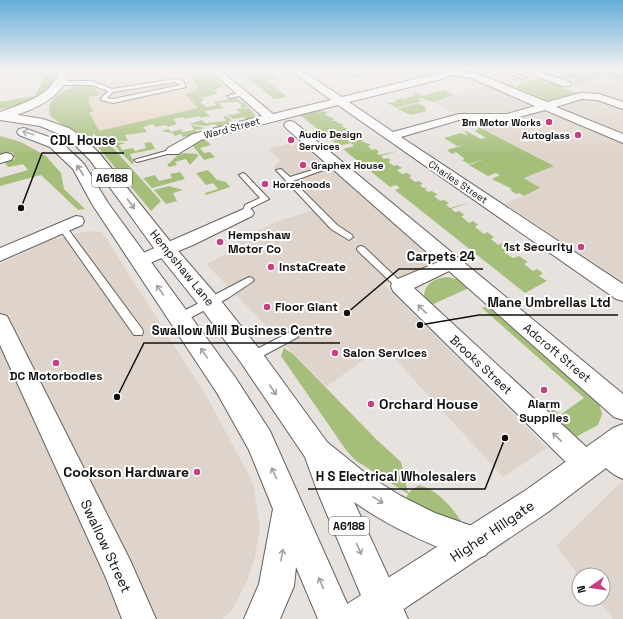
<svg xmlns="http://www.w3.org/2000/svg" width="623" height="619" viewBox="0 0 623 619" font-family="'Space Grotesk',sans-serif">
  <style>
    .commercial { fill: #e8d5c5 }
    .built { fill: #dfd4cb }
    .green { fill: #a5bf7b }
    .lines { fill: none; stroke-linecap: round; stroke-linejoin: round }
    .service-casing { stroke: #64605c; stroke-width: 2 }
    .minor-casing { stroke: #64605c; stroke-width: 2 }
    .tertiary-casing { stroke: #64605c; stroke-width: 2 }
    .primary-casing { stroke: #64605c; stroke-width: 2 }
    .service { fill: #fff; fill-rule: evenodd }
    .minor { fill: #fff; fill-rule: evenodd }
    .tertiary { fill: #fff; fill-rule: evenodd }
    .primary { fill: #fff; fill-rule: evenodd }
    .oneway { stroke: #a09f9f }
    .poi-dot { fill: #c64082; stroke: #fff; stroke-width: 1.5 }
    .labels { text-anchor: middle; dominant-baseline: central; stroke-width: 4; stroke-linejoin: round; paint-order: stroke }
    .far-poi-label { font-size: 10px; font-weight: bold; fill: #12100f; stroke: #fff; text-anchor: start }
    .far-street-label { font-size: 10px; fill: #12100f; stroke: #fff }
    .shield { fill: #fff; stroke: #595857; stroke-width: 1 }
    .shield-label { font-size: 11px; font-weight: bold; fill: #12100f }
    .poi-label { font-size: 12px; font-weight: bold; fill: #12100f; stroke: #fff; text-anchor: start }
    .street-label { font-size: 12px; fill: #12100f; stroke: #fff }
    .near-poi-label { font-size: 14px; font-weight: bold; fill: #12100f; stroke: #fff; text-anchor: start }
    .near-street-label { font-size: 14px; fill: #12100f; stroke: #fff }
    .leader { fill: none; stroke: #12100f; stroke-width: 1.5 }
    .callout-dot { fill: #12100f; stroke: #fff; stroke-width: 1.5 }
    .callout-label { font-size: 13px; text-anchor: middle; font-weight: bold; fill: #12100f; stroke: #fff; stroke-width: 4; stroke-linejoin: round; paint-order: stroke }
  </style>
  <rect width="100%" height="100%" fill="#e7e2de"/>
  <path class="commercial" d="M 77,69 L 209,69 L 205,70 L 226,89 L 194,96 L 205,108 L 98,133 L 62,96 L 75,85 Z"/>
  <path class="built" d="M 486,69 L 519,69 L 575,92 L 585,89 L 576,84 L 604,75 L 623,81 L 623,282 L 505,204 L 541,189 L 524,178 L 554,166 L 433,102 L 512,78 Z
    M 297,141 L 438,260 L 384,284 L 547,448 L 503,477 L 383,346 L 326,387 L 206,264 L 228,253 L 225,250 L 243,238 L 273,223 L 313,210 L 274,168 L 280,160 L 269,149 Z
    M 88,231 L 102,232 L 207,397 L 253,483 L 260,528 L 255,557 L 247,581 L 231,612 L 222,619 L 0,619 L 0,264 L 47,241 Z
    M 623,480 L 623,619 L 613,619 L 597,599 L 603,599 L 603,575 L 579,576 L 556,546 Z"/>
  <path class="green" d="M 184,69 L 209,69 L 205,70 L 223,85 L 214,91 L 218,94 L 201,98 L 204,100 L 200,102 L 206,107 L 216,105 L 214,102 L 236,98 L 249,107 L 242,108 L 240,106 L 242,105 L 238,102 L 218,103 L 224,108 L 204,111 L 210,116 L 201,118 L 199,116 L 185,119 L 183,117 L 173,119 L 177,124 L 168,127 L 166,125 L 155,127 L 154,124 L 143,127 L 147,132 L 125,135 L 128,141 L 111,141 L 107,138 L 98,139 L 94,133 L 91,139 C 83,135 55,122 51,116 C 41,99 74,83 87,85 C 92,85 96,90 100,93 L 97,96 L 90,96 L 88,99 L 92,100 L 88,101 L 93,111 L 89,112 L 99,131 L 198,108 L 185,94 L 197,90 L 198,87 Z
    M 235,69 L 252,69 L 254,73 L 257,73 L 261,76 L 255,78 L 263,77 L 265,79 L 261,81 L 266,80 L 287,97 L 274,99 L 262,90 L 264,89 L 260,88 Z
    M 254,69 L 269,69 L 273,72 L 270,73 L 278,75 L 274,76 L 279,77 L 270,81 Z
    M 548,69 L 623,69 L 623,81 L 604,75 L 577,84 L 573,83 L 579,80 L 565,75 L 557,77 L 562,74 L 550,69 L 542,71 Z
    M 46,73 L 53,73 L 55,76 C 50,97 18,106 0,109 L 0,102 L 35,96 Z
    M 536,79 L 541,79 L 577,93 L 548,101 L 540,99 L 517,88 L 519,84 Z
    M 444,90 L 454,95 L 433,102 L 421,98 L 418,99 L 422,101 L 397,108 L 386,102 L 392,103 L 396,101 L 395,100 L 401,98 L 408,100 L 405,98 L 416,95 L 413,93 L 415,92 L 422,96 Z
    M 418,103 L 427,108 L 424,109 L 427,111 L 411,115 L 398,109 Z
    M 249,108 L 256,116 L 247,120 L 244,117 L 233,119 L 227,114 L 231,115 L 240,113 L 236,109 Z
    M 319,110 L 328,113 L 325,115 L 335,119 L 332,120 L 334,121 L 338,121 L 336,122 L 344,125 L 341,126 L 352,131 L 349,133 L 354,136 L 357,135 L 361,138 L 357,139 L 359,140 L 364,140 L 361,141 L 371,145 L 368,146 L 372,150 L 376,149 L 379,152 L 377,153 L 379,155 L 398,151 L 381,156 L 384,159 L 387,158 L 391,160 L 388,162 L 394,166 L 397,165 L 402,168 L 397,170 L 402,174 L 407,173 L 412,176 L 409,177 L 415,182 L 419,181 L 423,184 L 420,185 L 423,188 L 428,188 L 425,189 L 428,192 L 432,191 L 438,195 L 434,196 L 440,201 L 444,200 L 449,203 L 446,205 L 450,208 L 471,202 L 451,209 L 455,212 L 459,211 L 465,215 L 461,216 L 469,223 L 473,221 L 478,225 L 475,227 L 484,234 L 487,232 L 494,237 L 491,239 L 498,245 L 503,243 L 510,249 L 504,252 L 513,258 L 519,256 L 528,262 L 524,264 L 533,271 L 537,269 L 543,273 L 539,276 L 547,281 L 525,293 L 395,190 L 400,188 L 396,185 L 390,187 L 343,149 L 354,146 L 351,143 L 339,146 L 300,115 Z
    M 223,116 L 227,116 L 232,120 L 228,122 L 231,125 L 219,128 L 215,124 L 206,126 L 189,124 L 202,120 L 205,123 L 226,121 Z
    M 469,123 L 471,123 L 554,166 L 524,178 L 540,188 L 524,196 L 519,193 L 516,194 L 510,190 L 512,189 L 492,179 L 500,175 L 496,173 L 488,176 L 469,165 L 485,159 L 469,164 L 462,160 L 465,159 L 456,152 L 452,154 L 447,150 L 464,145 L 457,146 L 444,138 L 461,133 L 466,135 L 468,134 L 464,132 L 466,131 L 481,139 L 486,138 L 475,131 L 479,129 Z
    M 191,125 L 206,128 L 195,130 L 197,134 L 183,137 L 181,134 L 175,136 L 172,133 L 161,131 L 169,129 L 171,132 L 181,129 L 183,132 L 194,130 Z
    M 0,136 L 21,142 L 46,156 L 61,173 L 64,189 L 85,209 L 78,210 L 41,175 L 0,186 L 0,178 L 28,170 L 23,164 L 9,167 L 7,166 L 5,162 L 15,159 L 12,152 L 0,155 Z
    M 105,139 L 161,201 L 151,211 L 93,141 Z
    M 205,139 L 211,145 L 200,148 L 204,153 L 210,152 L 215,157 L 204,160 L 192,145 Z
    M 116,142 L 126,143 L 119,145 L 122,150 L 133,148 L 135,151 L 146,148 L 144,143 L 151,142 L 155,149 L 130,154 L 134,163 L 132,164 L 112,143 Z
    M 184,153 L 197,154 L 198,156 L 190,165 L 186,159 L 175,162 L 177,165 L 169,167 L 167,165 L 178,155 Z
    M 208,170 L 217,180 L 226,182 L 230,187 L 206,195 L 205,193 L 218,189 L 213,183 L 206,185 L 196,173 Z
    M 180,172 L 185,179 L 152,188 L 143,178 L 155,175 L 159,181 L 172,178 L 170,174 Z
    M 169,186 L 183,190 L 173,193 L 177,201 L 166,204 L 154,190 Z
    M 448,277 L 460,280 L 471,287 L 429,306 L 424,296 C 425,283 435,278 448,277 Z
    M 491,305 L 598,400 L 602,414 L 598,425 L 574,438 L 548,416 L 553,409 L 560,415 L 584,398 L 482,308 Z
    M 284,348 L 293,354 L 377,440 L 401,462 L 408,493 L 419,485 C 446,493 461,520 474,543 L 400,513 L 408,494 L 355,460 L 346,450 L 281,356 Z"/>
  <g class="lines">
    <g class="service-casing">
      <path id="service" d="M 51,69 L 62,69 L 20,75 L 18,74 Z
        M 341,69 L 346,69 L 358,75 L 354,76 Z
        M 496,69 L 502,69 L 526,78 L 522,79 Z
        M 602,69 L 608,69 L 623,73 L 623,76 Z
        M 175,79 L 183,81 L 186,87 L 113,103 L 101,100 L 101,98 L 108,91 L 92,85 L 61,85 L 58,83 L 61,81 L 93,81 L 112,89 ZM 175,82 L 181,85 L 113,99 L 107,98 L 113,92 Z
        M 242,92 L 245,94 L 244,95 L 230,98 L 227,96 Z
        M 173,149 L 176,151 L 175,152 L 137,162 L 134,160 Z
        M 335,163 L 340,164 L 293,181 L 337,225 L 352,235 L 353,237 L 349,240 L 331,229 L 276,170 L 281,169 L 290,177 Z
        M 243,173 L 245,174 L 269,199 L 251,208 L 249,215 L 246,215 L 242,213 L 245,205 L 260,198 L 239,175 Z
        M 62,224 L 65,225 L 142,329 L 143,332 L 142,335 L 134,335 L 58,227 Z
        M 361,246 L 364,247 L 403,284 L 405,286 L 403,288 L 397,288 L 358,251 L 357,249 L 358,247 Z
        M 249,277 L 252,278 L 254,280 L 252,282 L 228,298 L 184,321 L 176,321 L 175,318 L 176,315 Z
        M 294,330 L 298,331 L 299,334 L 298,337 L 255,360 L 251,362 L 247,360 L 245,357 L 247,354 Z"/>
    </g>
    <g class="minor-casing">
      <path id="minor" d="M 211,69 L 219,69 L 273,114 L 331,100 L 288,69 L 299,69 L 342,97 L 440,73 L 433,69 L 476,73 L 547,102 L 581,93 L 599,94 L 623,102 L 623,109 L 597,100 L 581,99 L 556,107 L 623,134 L 623,143 L 545,110 L 508,120 L 459,120 L 401,137 L 623,284 L 623,301 L 616,299 L 338,105 L 201,140 L 178,154 L 168,154 L 166,151 L 168,148 L 193,134 L 262,116 L 212,72 ZM 450,75 L 471,78 L 535,106 L 507,114 L 459,114 L 393,132 L 349,102 L 442,79 Z
        M 519,69 L 532,69 L 570,82 L 571,84 L 570,86 L 562,86 Z
        M 290,121 L 294,122 L 623,394 L 623,420 L 614,417 L 449,271 L 414,288 L 595,455 L 599,464 L 595,473 L 586,477 L 577,473 L 393,291 L 391,286 L 393,281 L 438,262 L 286,128 L 284,125 L 286,122 Z
        M 6,153 L 11,154 L 13,157 L 11,160 L 0,163 L 0,155 Z
        M 246,208 L 252,210 L 254,213 L 252,216 L 193,245 L 140,267 L 134,265 L 131,261 L 134,257 Z
        M 76,216 L 82,217 L 84,221 L 82,225 L 0,261 L 0,248 Z
        M 0,314 L 7,316 L 10,322 L 130,560 L 156,619 L 122,619 L 106,578 L 0,345 Z
        M 607,437 L 616,441 L 623,447 L 623,479 C 610,474 599,463 594,450 L 598,441 Z"/>
    </g>
    <g class="tertiary-casing">
      <path id="tertiary" d="M 59,69 L 69,69 C 67,99 26,113 0,120 L 0,112 C 23,103 54,96 59,69 Z
        M 623,424 L 623,455 L 548,512 L 389,619 L 339,619 L 344,606 L 526,490 L 613,428 Z"/>
    </g>
    <g class="primary-casing">
      <path id="primary" d="M 0,112 L 43,119 L 69,128 L 86,140 L 100,154 L 173,245 L 218,297 L 260,350 L 327,442 L 369,476 L 401,496 L 435,513 L 486,531 L 491,543 L 486,555 L 474,560 C 431,546 391,528 354,502 L 408,619 L 371,619 L 318,493 L 305,457 L 242,364 L 202,309 L 159,255 L 90,160 L 76,146 L 59,134 L 40,126 L 0,120 Z
        M 24,128 L 60,141 L 84,164 L 108,203 L 235,377 L 270,431 L 354,619 L 318,619 L 296,567 L 294,586 L 280,619 L 244,619 L 259,584 L 273,509 L 249,450 L 217,393 L 92,204 L 73,169 L 50,147 L 19,135 L 17,132 L 19,129 Z"/>
    </g>
    <use href="#service" class="service"/>
    <use href="#minor" class="minor"/>
    <use href="#tertiary" class="tertiary"/>
    <use href="#primary" class="primary"/>
  </g>
  <defs><path id="oneway-shaft" d="M-6 0H5M1.5-3L5.5 0L1.5 3" fill="none" stroke-width="1.6" stroke-linecap="round" stroke-linejoin="round"/></defs>
  <g class="oneway">
    <use href="#oneway-shaft" transform="translate(28 133) rotate(-163)"/>
    <use href="#oneway-shaft" transform="translate(80 170) rotate(-123)"/>
    <use href="#oneway-shaft" transform="translate(131 204) rotate(53)"/>
    <use href="#oneway-shaft" transform="translate(160 290) rotate(-125)"/>
    <use href="#oneway-shaft" transform="translate(422 309) rotate(-136)"/>
    <use href="#oneway-shaft" transform="translate(204 353) rotate(-124)"/>
    <use href="#oneway-shaft" transform="translate(273 390) rotate(56)"/>
    <use href="#oneway-shaft" transform="translate(557 437) rotate(-136)"/>
    <use href="#oneway-shaft" transform="translate(274 473) rotate(-114)"/>
    <use href="#oneway-shaft" transform="translate(378 500) rotate(31)"/>
    <use href="#oneway-shaft" transform="translate(359 549) rotate(66)"/>
    <use href="#oneway-shaft" transform="translate(282 555) rotate(-80)"/>
    <use href="#oneway-shaft" transform="translate(321 583) rotate(-113)"/>
  </g>
  <linearGradient id="sky" x2="0" y2="1"><stop stop-color="#63aeda"/><stop offset="0.45" stop-color="#f4f2f0"/><stop offset="1" stop-color="#f4f2f0" stop-opacity="0"/></linearGradient>
  <rect width="623" height="155" fill="url(#sky)"/>
  <g class="poi-dot">
    <circle cx="549" cy="122" r="4"/>
    <circle cx="578" cy="135" r="4"/>
    <circle cx="291" cy="140" r="4"/>
    <circle cx="303" cy="165" r="4"/>
    <circle cx="265" cy="184" r="4"/>
    <circle cx="220" cy="242" r="4"/>
    <circle cx="581" cy="247" r="4"/>
    <circle cx="271" cy="267" r="4"/>
    <circle cx="267" cy="307" r="4"/>
    <circle cx="335" cy="353" r="4"/>
    <circle cx="56" cy="363" r="4"/>
    <circle cx="544" cy="390" r="4"/>
    <circle cx="371" cy="404" r="4"/>
    <circle cx="197" cy="472" r="4"/>
  </g>
  <g class="labels">
    <g class="far-poi-label">
      <text x="541" y="122" text-anchor="end">Bm Motor Works</text>
      <text x="299" y="134">Audio Design<tspan x="299" dy="12">Services</tspan></text>
      <text x="570" y="135" text-anchor="end">Autoglass</text>
      <text x="311" y="165">Graphex House</text>
      <text x="273" y="184">Horzehoods</text>
    </g>
    <g class="far-street-label">
      <text transform="translate(232 128) rotate(-15)">Ward Street</text>
      <text transform="translate(458 182) rotate(34)">Charles Street</text>
    </g>
    <g class="shield">
      <rect x="92" y="169" width="40" height="18" rx="3"/>
      <rect x="329" y="517" width="40" height="18" rx="3"/>
    </g>
    <g class="shield-label">
      <text x="112" y="178">A6188</text>
      <text x="349" y="526">A6188</text>
    </g>
    <g class="poi-label">
      <text x="228" y="235">Hempshaw<tspan x="228" dy="14">Motor Co</tspan></text>
      <text x="573" y="247" text-anchor="end">1st Security</text>
      <text x="279" y="267">InstaCreate</text>
      <text x="275" y="307">Floor Giant</text>
      <text x="343" y="353">Salon Services</text>
      <text x="56" y="376" text-anchor="middle">DC Motorbodies</text>
      <text x="544" y="404" text-anchor="middle">Alarm<tspan x="544" dy="14">Supplies</tspan></text>
    </g>
    <g class="street-label">
      <text transform="translate(182 268) rotate(51)">Hempshaw Lane</text>
      <text transform="translate(557 353) rotate(40)">Adcroft Street</text>
      <text transform="translate(481 365) rotate(43)">Brooks Street</text>
    </g>
    <g class="near-poi-label">
      <text x="379" y="404">Orchard House</text>
      <text x="189" y="472" text-anchor="end">Cookson Hardware</text>
    </g>
    <g class="near-street-label">
      <text transform="translate(492 531) rotate(-34)">Higher Hillgate</text>
      <text transform="translate(106 546) rotate(65)">Swallow Street</text>
    </g>
  </g>
  <path class="leader" d="M21 208L42 153H124M347 313L399 269H483M420 325L479 315H618M117 397L144 343H340M505 438L485 489H308"/>
  <g class="callout-dot">
    <circle cx="21" cy="208" r="4"/>
    <circle cx="347" cy="313" r="4"/>
    <circle cx="420" cy="325" r="4"/>
    <circle cx="117" cy="397" r="4"/>
    <circle cx="505" cy="438" r="4"/>
  </g>
  <g class="callout-label">
    <text x="83" y="145">CDL House</text>
    <text x="441" y="261">Carpets 24</text>
    <text x="549" y="307">Mane Umbrellas Ltd</text>
    <text x="242" y="335">Swallow Mill Business Centre</text>
    <text x="396" y="481">H S Electrical Wholesalers</text>
  </g>
  <g transform="translate(591 587) rotate(257)"><circle r="19" fill="#ffffff" stroke="#a09f9f"/>
  <path d="M0-3L7 15L0 10L-7 15Z" fill="#c64082"/>
  <text y="-6" font-size="11" font-weight="bold" text-anchor="middle" fill="#12100f">N</text>
  </g>
</svg>
